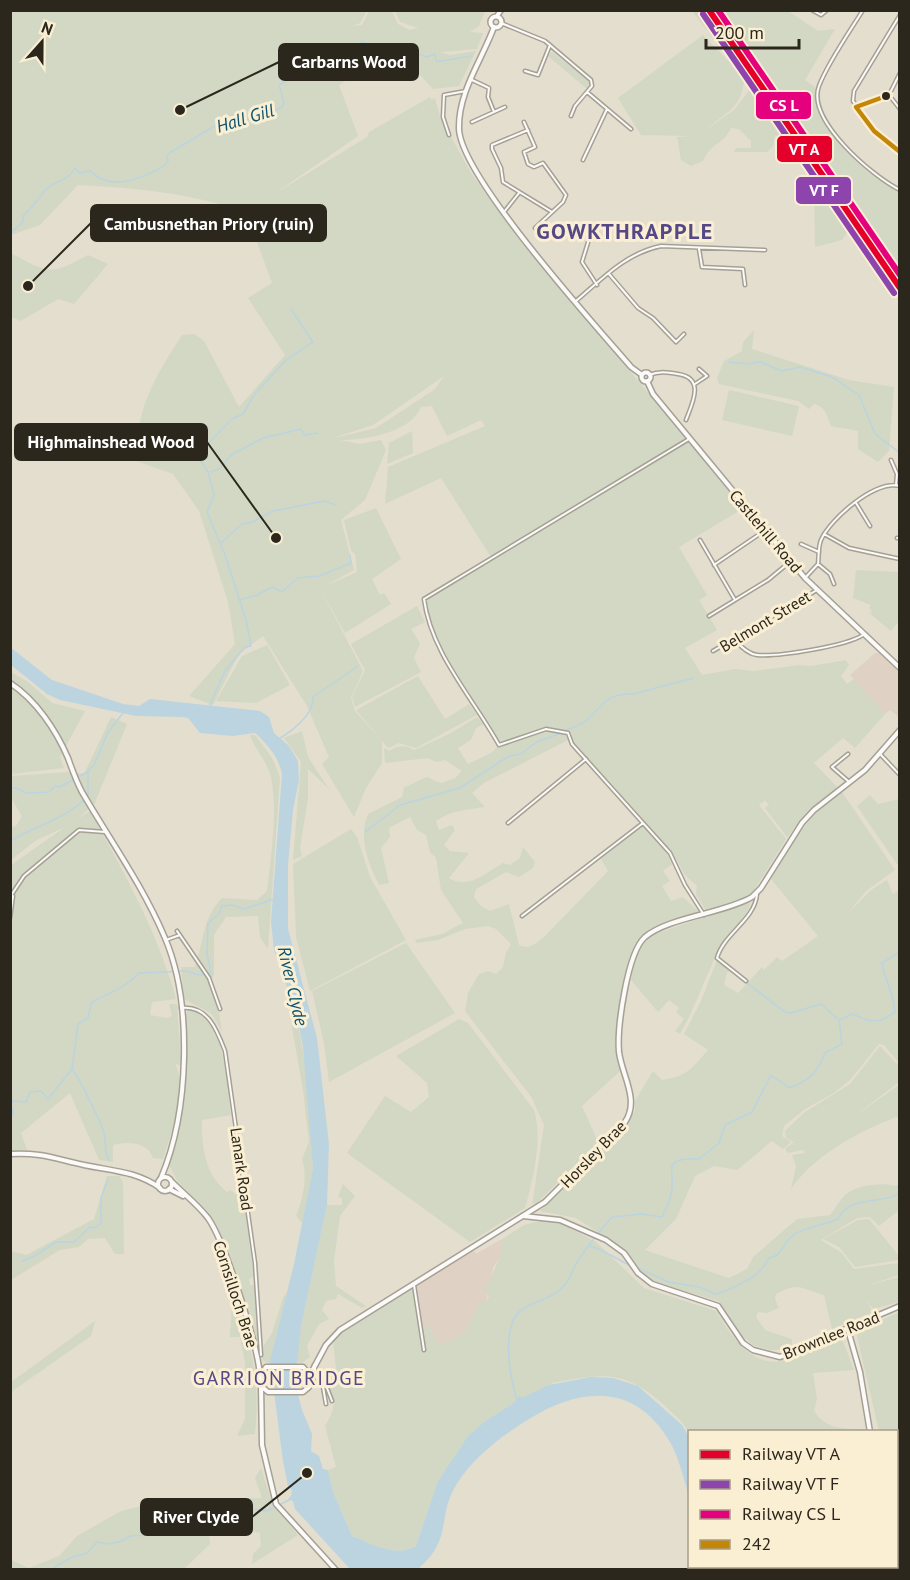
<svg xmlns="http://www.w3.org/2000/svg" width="910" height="1580" viewBox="0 0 910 1580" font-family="'PT Sans',sans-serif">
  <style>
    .commercial { fill: #dfd1c3 }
    .green { fill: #d2d8c4; fill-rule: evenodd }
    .water { fill: #bbd4df }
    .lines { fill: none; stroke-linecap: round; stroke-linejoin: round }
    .stream { stroke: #bbd4df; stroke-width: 1.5 }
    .street-casing { stroke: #a5a094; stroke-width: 5 }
    .secondary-casing { stroke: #a5a094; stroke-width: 7 }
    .primary-casing { stroke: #a5a094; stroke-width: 7 }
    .street { stroke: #fbfaf8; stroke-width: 2 }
    .secondary { stroke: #fbfaf8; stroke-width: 4 }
    .primary { stroke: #fbfaf8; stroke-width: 4 }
    .bus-1-casing { stroke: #faeed3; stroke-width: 9 }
    .bus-1 { stroke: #c48607; stroke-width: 4.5 }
    .rail-1-casing { stroke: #faeed3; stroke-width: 10 }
    .rail-2-casing { stroke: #faeed3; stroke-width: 10 }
    .rail-3-casing { stroke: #faeed3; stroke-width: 10 }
    .rail-1 { stroke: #e4002b; stroke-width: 6 }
    .rail-2 { stroke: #8e44ad; stroke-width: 6 }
    .rail-3 { stroke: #e5007d; stroke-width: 6 }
    .bus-dot { fill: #2c271d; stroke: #faeed3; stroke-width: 2 }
    .labels { text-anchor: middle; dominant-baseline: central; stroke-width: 6; stroke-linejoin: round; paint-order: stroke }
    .street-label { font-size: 16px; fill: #2c271d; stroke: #faeed3 }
    .water-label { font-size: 18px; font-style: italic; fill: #0a526f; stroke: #faeed3 }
    .quarter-label { font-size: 20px; letter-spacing: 1.5px; fill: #544886; stroke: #faeed3 }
    .district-label { font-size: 22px; font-weight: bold; letter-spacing: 1.5px; fill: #544886; stroke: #faeed3 }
    .leader { fill: none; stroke: #2c271d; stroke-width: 2 }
    .callout-dot { fill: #2c271d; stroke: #faeed3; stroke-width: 2 }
    .callout { fill: #2c271d; stroke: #2c271d; stroke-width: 2 }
    .callout-label { font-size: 18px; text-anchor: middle; font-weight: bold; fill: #fff }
    .line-badge { stroke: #faeed3; stroke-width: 2 }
    .badge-label { font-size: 16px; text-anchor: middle; font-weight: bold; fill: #fff }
  </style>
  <rect width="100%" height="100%" fill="#e4decf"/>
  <path class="commercial" d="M 875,653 L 879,653 L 899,672 L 899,717 L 890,710 L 885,714 L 850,675 Z
    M 502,1239 L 503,1252 L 493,1268 L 486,1302 L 473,1315 L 464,1333 L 440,1346 L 428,1325 L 420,1329 L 413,1290 L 424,1280 L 474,1251 L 476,1254 Z"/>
  <path class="green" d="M 10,11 L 367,11 L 360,23 L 353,26 L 362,25 L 369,11 L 392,11 L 398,24 L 410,30 L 418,28 L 400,22 L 395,11 L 485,11 L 479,26 L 470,32 L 483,33 L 477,49 L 441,52 L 450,55 L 476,51 L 459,86 L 433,89 L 414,68 L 371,50 L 372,46 L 350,66 L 348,79 L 339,85 L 358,136 L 274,194 L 367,137 L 369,132 L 430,97 L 431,100 L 435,98 L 440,117 L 471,173 L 510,227 L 744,508 L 679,547 L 707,595 L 699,600 L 717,630 L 685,648 L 702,675 L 735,669 L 754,671 L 799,665 L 811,666 L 846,660 L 849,665 L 841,676 L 847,684 L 854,679 L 885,714 L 855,748 L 843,738 L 814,763 L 838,788 L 810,809 L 787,837 L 765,808 L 769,805 L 765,800 L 759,805 L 786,839 L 751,895 L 706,911 L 696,894 L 697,886 L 684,874 L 676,859 L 646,822 L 570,739 L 484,783 L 472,793 L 485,807 C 465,810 453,810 436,821 L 439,830 L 452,825 L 455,830 L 444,845 L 450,851 L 469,853 L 449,878 C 469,890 485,873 503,863 L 510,865 L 520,858 L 523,847 L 535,862 L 533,868 L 519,877 L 506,872 L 476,889 L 474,897 L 481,906 L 490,911 L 509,904 L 519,945 C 530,950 537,943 545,936 L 608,871 L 601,859 L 643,825 L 666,852 L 672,864 L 663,871 L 670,881 L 662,886 L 671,901 L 683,897 L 700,913 C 683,919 653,923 641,937 C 621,958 610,1045 620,1071 L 582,1106 L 598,1142 L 536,1204 L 532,1203 L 533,1199 L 544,1125 L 532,1098 L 465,1011 L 468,993 L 479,974 L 488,971 L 496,974 L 503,967 L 506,953 L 511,944 L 496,929 L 488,926 L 465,929 L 438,940 L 416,943 L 415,940 L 442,934 L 463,923 L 441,890 L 436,858 L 430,852 L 426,835 L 417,830 L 410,817 L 389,828 L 390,837 L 381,848 L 389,883 L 379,885 C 368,864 358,837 368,814 L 402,797 L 404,787 C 411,786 425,776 428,777 C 432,779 436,782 442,783 L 455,778 L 462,771 L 445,760 L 436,762 L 428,758 L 385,763 L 384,748 L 389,751 C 398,746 405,744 414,750 L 449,734 L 477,717 L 484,724 L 476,728 L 471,740 L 458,748 L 468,764 L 491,753 L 499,745 C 474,698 431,654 424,599 L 491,557 L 441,478 L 385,504 L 388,467 L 485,426 L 481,420 L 447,436 L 432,406 L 421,407 C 410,433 365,440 340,440 L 359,444 L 381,440 L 386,450 L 365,500 L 341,520 L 354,570 L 325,586 L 357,572 L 355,554 L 351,551 L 344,520 L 376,508 L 401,559 L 372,579 L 380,595 L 384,593 L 391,604 L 345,633 L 320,588 L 363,671 L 351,698 L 355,711 L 382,741 L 382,763 L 366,788 L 354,817 L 322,764 L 329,757 L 307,706 L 263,636 L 238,655 L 213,705 L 189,696 L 235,644 L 228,602 L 199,511 L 173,474 L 136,461 C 136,409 154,378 182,335 L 194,334 L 204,341 L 239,407 L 285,355 L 248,298 L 272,283 L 246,212 C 191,193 135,188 78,185 L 40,225 L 11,235 ZM 444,376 L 435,389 L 376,428 L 330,439 L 373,425 Z
    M 692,11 L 704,11 L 851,227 L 842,240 L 815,247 L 814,185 L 792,147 L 783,144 L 775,135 L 773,146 L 767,152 L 734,152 L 736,148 L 751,148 L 751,141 L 739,129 L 731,128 C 723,146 712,141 703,161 L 691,166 L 681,160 L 677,137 L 692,136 L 641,135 L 618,98 L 703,35 L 744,77 C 743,108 727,111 707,129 L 734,110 L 752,87 Z
    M 714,11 L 788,11 L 818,31 L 835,29 L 805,80 L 815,87 C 819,133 860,172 899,192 L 899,282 Z
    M 552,52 L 589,81 L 591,84 L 587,89 L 548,56 Z
    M 10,253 C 51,273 47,277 88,255 L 108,264 L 74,304 L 58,299 L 21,321 L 11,317 Z
    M 754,330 L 752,349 L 849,380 L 894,387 L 889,451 L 878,462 L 858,449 L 858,431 L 831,426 C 827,416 825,406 814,404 L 809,409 L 798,401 L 719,384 L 717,378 L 724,361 L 742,351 L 743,342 Z
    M 729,390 L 799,406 L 792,436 L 722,420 Z
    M 412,431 L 413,453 L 387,464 L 389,443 Z
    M 856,570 L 899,572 L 899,621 L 891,631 L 868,612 L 873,613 L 869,608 L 871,605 L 853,598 Z
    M 417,606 L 425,622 L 411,629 L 420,643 L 414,658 L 421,672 L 355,707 L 352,697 L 365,670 L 351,644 Z
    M 267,645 L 290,685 L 256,703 L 216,701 L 242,656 Z
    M 10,672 L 27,681 L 52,703 L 85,711 L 60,757 L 64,768 L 11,774 Z
    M 418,676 L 445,719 L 469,704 L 477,715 L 416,748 L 399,743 L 388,748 L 356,710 Z
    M 111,717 L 127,724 L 94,805 L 77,819 L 90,811 C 123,871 158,932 176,999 L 152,1002 L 150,1015 L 167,1018 L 172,1016 L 169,1004 L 177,1004 L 181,1061 L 180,1065 L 175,1064 C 188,1086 171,1135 163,1159 L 153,1158 C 148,1142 127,1141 113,1145 L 113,1162 L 99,1160 L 70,1093 L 21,1133 L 27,1150 L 11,1151 L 11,865 L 65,827 L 35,841 L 11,860 L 10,827 L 16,826 L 22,816 L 11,798 L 11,776 L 69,772 L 84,774 Z
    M 302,731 L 308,757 L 329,789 L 308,769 L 308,798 L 300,848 L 302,856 L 293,860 L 301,762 L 284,738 Z
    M 250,735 L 255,735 L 272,758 L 280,777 L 268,949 L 260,937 L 258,916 L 226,917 L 214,935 L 214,975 L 209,984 L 218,1007 L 222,1032 L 212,1014 L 184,999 L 181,967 L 195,967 C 204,942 202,918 222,898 L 257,900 L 267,891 C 271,855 278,813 271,777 C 267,761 255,750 250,735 Z
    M 842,792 L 895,870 L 866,891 L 848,913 L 871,890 L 887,880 L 893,894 L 899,890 L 899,1063 L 884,1045 L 879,1044 L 851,1079 L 834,1093 L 805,1109 L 784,1126 L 782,1136 L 791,1142 L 783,1149 L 772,1141 L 737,1170 L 714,1166 L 695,1176 L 676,1219 L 645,1250 L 729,1278 L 747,1269 L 753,1257 L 797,1219 L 830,1215 C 835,1209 839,1201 845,1195 C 855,1185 883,1182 896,1186 L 899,1184 L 899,1210 L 879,1226 L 870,1217 L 857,1218 L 821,1240 L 842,1253 L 854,1269 L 899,1263 L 899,1275 L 865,1286 L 899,1277 L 899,1302 L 873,1309 L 866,1300 L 873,1312 L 832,1329 L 824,1295 C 800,1289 801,1281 776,1294 L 775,1299 L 779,1308 L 767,1313 L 758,1312 L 756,1317 L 765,1330 L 792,1339 L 792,1349 L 769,1350 L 753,1345 L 743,1337 L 719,1301 L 653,1282 L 641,1272 L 628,1253 L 601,1234 L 576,1218 L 540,1211 L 625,1127 L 635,1111 L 635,1101 L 653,1071 L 662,1080 C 688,1076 692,1068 708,1050 L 684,1034 L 701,1001 L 717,960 L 731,971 L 727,972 L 724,985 L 738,993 L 762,967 L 764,970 L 777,957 L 782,961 L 818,936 L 771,879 C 790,844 808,815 842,792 Z
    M 870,795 L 878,804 L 899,799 L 899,867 L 857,806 Z
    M 351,829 L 357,837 L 370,877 L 406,940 L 310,991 L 296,937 L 293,864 Z
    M 751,901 C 746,921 730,927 722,944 C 706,973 697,1005 680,1034 L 675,1031 L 684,1019 L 676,1012 L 679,1008 L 669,1000 L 658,1012 L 631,980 C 635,960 638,942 658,933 Z
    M 406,943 L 455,1013 L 329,1082 L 324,1043 L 312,991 Z
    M 188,1009 C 225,1010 227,1088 231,1115 L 202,1120 C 201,1144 205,1176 227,1192 L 230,1190 L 238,1196 L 239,1201 L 244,1202 L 254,1276 L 249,1279 L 250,1285 L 254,1285 L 258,1351 L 231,1261 L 217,1226 L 208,1211 L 178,1182 L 169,1165 L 185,1088 L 187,1042 L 185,1019 Z
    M 297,1015 L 307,1078 L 313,1169 L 303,1222 L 301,1222 L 296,1216 C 303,1199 308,1177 302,1159 L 309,1142 L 303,1090 L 290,1016 Z
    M 459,1019 L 468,1023 L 534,1110 C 543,1139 533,1179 525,1208 L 470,1242 L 347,1153 L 385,1096 L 411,1112 L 429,1097 L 427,1083 L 396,1056 Z
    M 880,1046 L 899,1066 L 899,1082 L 856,1115 L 899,1085 L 899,1116 C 861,1130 814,1155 791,1189 L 796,1166 L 792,1155 L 806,1153 L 802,1150 L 788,1153 L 785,1149 L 794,1142 L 786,1138 L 785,1131 L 805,1112 L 850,1084 Z
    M 107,1176 L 119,1176 L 123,1183 L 124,1254 L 115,1254 L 105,1238 L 88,1239 L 79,1247 L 60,1250 L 11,1280 L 11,1251 L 26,1255 L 94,1219 Z
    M 343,1184 L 355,1196 L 340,1216 L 334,1261 L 336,1286 L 366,1306 L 362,1308 L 338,1294 L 336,1299 L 326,1301 L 322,1310 L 329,1319 L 319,1324 L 307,1346 L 310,1357 L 302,1363 L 296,1362 L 301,1326 L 327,1205 L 342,1205 L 342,1198 L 338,1197 Z
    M 869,1219 L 899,1256 L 899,1260 L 855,1267 L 839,1247 L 823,1239 L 858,1220 Z
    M 545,1220 L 562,1224 L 596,1242 L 644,1288 L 716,1311 C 729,1333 753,1370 784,1360 C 790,1358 795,1354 801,1352 C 814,1346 828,1343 842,1339 L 854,1370 L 813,1373 L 817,1399 L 814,1411 C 827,1430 844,1429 865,1429 L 866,1431 L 689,1433 C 683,1421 673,1414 664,1405 C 623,1368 602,1374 551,1383 L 553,1384 L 521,1399 L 519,1396 L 515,1402 L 484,1422 L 468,1436 L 438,1481 L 416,1546 C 397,1558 372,1544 352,1536 L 333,1492 L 328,1470 L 336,1467 L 325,1426 C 337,1406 338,1395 319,1381 L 325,1377 L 337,1378 L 333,1340 L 346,1327 L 410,1289 L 413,1290 L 420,1329 L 428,1325 L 440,1346 L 464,1333 L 479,1303 L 486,1302 L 489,1296 L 485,1290 C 492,1273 503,1257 502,1239 L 524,1225 Z
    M 227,1282 L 230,1284 C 250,1338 261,1376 255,1434 L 237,1436 L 245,1419 L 245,1363 L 240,1337 L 230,1337 L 232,1300 Z
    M 287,1292 L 270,1364 L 262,1360 L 263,1347 L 272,1333 L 283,1298 Z
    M 899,1312 L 899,1471 L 897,1466 L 896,1432 L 879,1431 L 856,1332 Z
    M 95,1321 L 91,1336 L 11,1392 L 11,1382 Z
    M 261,1468 L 272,1503 L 298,1535 L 252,1564 L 253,1554 L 261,1546 L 260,1533 L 219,1523 L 209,1532 L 210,1544 L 184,1569 L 11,1569 L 11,1560 L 29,1568 L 59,1556 L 77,1536 L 121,1511 L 150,1504 L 193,1506 L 219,1499 L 262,1498 L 255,1478 Z"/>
  <path class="water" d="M 10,647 L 52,680 L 123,704 L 139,706 L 150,699 L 260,711 L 269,717 L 274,733 L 289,746 L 298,761 L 299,780 L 293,810 L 288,865 L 288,929 L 317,1038 L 329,1144 L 327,1205 L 301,1326 L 295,1383 L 302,1410 L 312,1434 L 311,1451 L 319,1456 L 323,1469 L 328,1470 L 333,1492 L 352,1536 C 372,1544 397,1558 416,1546 L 438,1481 L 468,1436 L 484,1422 L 515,1402 L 519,1396 L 522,1398 L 549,1385 L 591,1377 L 613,1378 L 638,1386 L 682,1425 L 689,1437 L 689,1497 C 684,1479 679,1458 670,1442 C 635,1382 581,1387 529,1419 C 502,1436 476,1455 458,1482 C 435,1517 455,1537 418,1569 L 350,1569 L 295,1509 L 293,1501 L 288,1499 L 291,1496 L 292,1490 L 288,1486 L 283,1461 L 270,1361 L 294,1264 L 313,1169 L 303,1047 L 297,1015 L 274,950 L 271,922 L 282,774 C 278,756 268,745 255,733 L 233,736 L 200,733 L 188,718 L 182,717 L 136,716 L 60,700 L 47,694 L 11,665 Z"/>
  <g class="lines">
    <path class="stream" d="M 10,233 L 23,222 L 23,216 C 33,208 41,193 49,187 C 58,180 69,180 75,168 L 79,173 L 91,171 C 109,193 151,177 168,162 L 167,156 L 171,152 L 218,124 L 252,119 L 257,111 L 273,111 L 282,107 L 284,102 L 279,85 L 285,82 L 298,59 L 328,65 L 353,56 L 357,46 L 362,42 L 400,56 L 418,54 L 427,57 L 435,54 L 436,61 L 441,61 L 472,56
      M 729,362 L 747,364 L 760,362 L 782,371 L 800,367 L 832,377 L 859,395 L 875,434 L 900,453
      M 210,472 L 219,469 L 231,455 L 263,438 L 301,429 L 304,435 L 318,433
      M 221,543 L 242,524 L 252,522 L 273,511 L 325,501 L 336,505
      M 239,600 L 257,595 L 272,587 L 282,592 L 298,578 L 320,576 L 351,563 L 350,555
      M 209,707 L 225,671 L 245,647 L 251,646 L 246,620 L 225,555 L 207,512 L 214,495 L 208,472 L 197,455 L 232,419 L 243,414 L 254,395 L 286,360 L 313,342 L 291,309
      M 565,731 C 572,727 582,725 587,720 C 604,705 606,693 633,694 L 694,678
      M 279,739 C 293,730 314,715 313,697 L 358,666
      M 10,788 L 16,788 L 26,793 L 49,792 L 55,786 L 60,787 L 87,772
      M 365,832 L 400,805 L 460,788 L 509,756 L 521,754 L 538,741 L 562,733
      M 10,841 C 36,826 67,818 88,796 L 88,771 L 94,765 L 108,732 L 123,713
      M 747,983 L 785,1012 L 791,1013 L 821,1004 L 839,1020
      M 72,1069 C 77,1073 102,1125 104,1133 C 107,1143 103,1150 109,1160
      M 10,1116 L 14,1115 L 11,1106 L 13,1101 L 26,1102 L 30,1092 L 41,1091 L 48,1099 L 72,1069 L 78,1024 L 88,1018 L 91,1003 C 110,992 123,990 139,973 L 186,971 L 199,975 L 211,973 L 207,954 L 208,923 L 219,914 L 222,906 L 232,905 L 244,909 L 274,899
      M 589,1246 L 599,1249
      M 601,1250 L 629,1265
      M 22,1261 L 33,1257 L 56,1242 L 74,1242 L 90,1227 L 95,1228 L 101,1223 L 101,1198 L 108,1179
      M 636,1267 L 668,1282 L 699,1287 L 716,1294 C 734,1288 762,1276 769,1258 C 779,1257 783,1247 789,1239 C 800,1227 823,1226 838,1219 C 849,1195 882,1205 900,1193
      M 517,1400 C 510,1377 499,1324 524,1308 C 539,1299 556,1298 567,1282 C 571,1277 572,1271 575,1266 C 585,1248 599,1232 612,1217 L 643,1214 L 662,1217 C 665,1209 670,1202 671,1194 C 677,1172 658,1157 699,1159 L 719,1143 L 725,1125 L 752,1112 L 771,1075 L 789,1088 C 810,1080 817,1074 825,1053 L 842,1044 L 839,1020 L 853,1014 C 870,1023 879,1024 895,1012 C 894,994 885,980 882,963 L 900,952
      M 896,1511 L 900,1511
      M 50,1570 L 72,1557 L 86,1554 L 97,1542 L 109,1544 L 122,1541 L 130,1536 L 165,1534 L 190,1528 L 195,1519 L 216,1504 L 267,1511 L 291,1499
      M 732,1570 L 744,1566
      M 846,1570 L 856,1570"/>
    <g class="street-casing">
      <path id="street" d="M 812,10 L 821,15 L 827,10
        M 863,10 C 850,31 827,64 819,86 C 806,120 873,177 900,190
        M 900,15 L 854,91 L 853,101 L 874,131 L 900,152
        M 501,23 L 545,41 L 591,80 L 592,86 L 575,106 L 571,116
        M 525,71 L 538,75 L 550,45
        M 900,73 L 889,95 L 900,109
        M 472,80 L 489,88 L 488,97 L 494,112
        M 587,92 L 631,129
        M 856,107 L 889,95
        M 472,122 L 505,107
        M 524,122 L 535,147 L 524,152 L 528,164 L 534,167 L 543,163 L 566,195 L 563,202 L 535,228
        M 528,130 L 492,145 L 492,149 L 501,168 L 503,182 L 552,212
        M 449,135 L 443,117 L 444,95 L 466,91
        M 583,160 L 607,109
        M 504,212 L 519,193
        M 590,236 L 582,262 L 597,285
        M 699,249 L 702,267 L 743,269 L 745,285
        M 609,274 L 638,308 L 653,318 L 676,342 L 684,334
        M 576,301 C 602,279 626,253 661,246 L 765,250
        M 649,375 C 659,371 667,372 678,374 C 705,378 693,402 686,420
        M 695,384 L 707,376 L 699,369
        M 689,439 L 424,599 C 431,653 473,698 499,745 L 546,729 L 568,733 L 572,744 L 670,853 L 685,885 L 704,915
        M 891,460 L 897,474 L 896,485
        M 856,503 L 870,526
        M 824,534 L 849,548 L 900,559
        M 897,538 L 900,538
        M 700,540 L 735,600
        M 801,544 L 819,552
        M 818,564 L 830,574 L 834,584
        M 714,565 L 764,531
        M 805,578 L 818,564 C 819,556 818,547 821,540 C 831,518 875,480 900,486
        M 709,616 L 768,580 L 791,561
        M 734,639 C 740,646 748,654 757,655 C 778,657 846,646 863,635
        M 713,651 L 817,590
        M 848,754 L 832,767 L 848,781
        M 880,754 L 900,775
        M 508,823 L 586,759
        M 10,897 L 24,876 L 79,830 L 105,832
        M 522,916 L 643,823
        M 10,918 L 13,896
        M 177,931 L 209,978 L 220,1009
        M 166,940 L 180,935
        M 746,981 L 717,958 C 724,933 755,920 757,894
        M 181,1008 C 208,1005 217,1030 225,1051 L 255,1263 L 261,1355
        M 414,1285 L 424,1350
        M 314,1365 L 318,1382 L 327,1388 L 332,1401
        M 323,1387 L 326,1404"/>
    </g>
    <g class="secondary-casing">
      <path id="secondary" d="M 497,16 L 501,10
        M490.5 22a5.5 5.5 0 1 1 11 0a5.5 5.5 0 1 1-11 0Z
        M 494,27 C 482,60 458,92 459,129 C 461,177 595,325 631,367 L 642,375
        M641.5 377a4.5 4.5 0 1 1 9 0a4.5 4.5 0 1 1-9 0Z
        M 647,381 L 653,394 L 805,578 L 900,668
        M 523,1216 L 560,1220 L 606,1240 L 624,1253 L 638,1273 L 652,1284 L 718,1306 L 743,1343 L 753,1350 L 780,1357 L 900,1306
        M 848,1330 L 860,1372 L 870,1432
        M 896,1480 L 900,1484"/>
    </g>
    <g class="primary-casing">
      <path id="primary" d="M 10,683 C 36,700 56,730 68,758 C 72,769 76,781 82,792 C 110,840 143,886 165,938 C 193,1004 189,1112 161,1178
        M 10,1154 C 40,1152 56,1159 84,1165 C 112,1171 136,1171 160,1188
        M158 1184a7 7 0 1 1 14 0a7 7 0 1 1-14 0Z
        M 172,1182 C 184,1194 198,1205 208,1218 C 225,1242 258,1346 260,1376
        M 169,1189 L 183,1196
        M 266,1367 L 303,1367 L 310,1375 L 309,1387 L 303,1392 L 268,1392 L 261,1386 L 260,1376 Z
        M 310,1375 L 326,1345 L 340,1330 L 545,1202 L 625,1122 C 640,1100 622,1076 619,1052 C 617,1028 627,953 645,937 C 669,917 722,914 752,897 L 761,888 L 802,823 L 814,810 L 865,770 L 900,730
        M 261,1386 L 262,1445 L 276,1504 L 336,1570"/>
    </g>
    <use href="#street" class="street"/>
    <use href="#secondary" class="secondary"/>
    <use href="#primary" class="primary"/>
    <g class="bus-1-casing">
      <path id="bus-1" d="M 889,95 L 856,107 L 874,131 L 900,152"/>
    </g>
    <use href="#bus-1" class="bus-1"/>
    <g class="rail-1-casing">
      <path id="rail-1" d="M 709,10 L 900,288"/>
    </g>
    <g class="rail-2-casing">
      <path id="rail-2" d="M 703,14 L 894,293"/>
    </g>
    <g class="rail-3-casing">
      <path id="rail-3" d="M 718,10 L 900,275"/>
    </g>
    <use href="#rail-1" class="rail-1"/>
    <use href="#rail-2" class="rail-2"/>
    <use href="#rail-3" class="rail-3"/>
  </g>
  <circle class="bus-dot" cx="886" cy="96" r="5"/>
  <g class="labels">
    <g class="street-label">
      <text transform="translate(766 531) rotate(50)">Castlehill Road</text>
      <text transform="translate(765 621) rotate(-31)">Belmont Street</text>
      <text transform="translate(593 1154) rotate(-46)">Horsley Brae</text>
      <text transform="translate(242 1169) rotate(82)">Lanark Road</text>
      <text transform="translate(236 1294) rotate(72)">Cornsilloch Brae</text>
      <text transform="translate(831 1335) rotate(-22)">Brownlee Road</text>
    </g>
    <g class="water-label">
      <text transform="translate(245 118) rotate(-17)">Hall Gill</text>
      <text transform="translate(293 986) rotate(77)">River Clyde</text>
    </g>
    <g class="quarter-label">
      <text x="279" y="1378">GARRION BRIDGE</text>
    </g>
    <g class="district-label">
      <text x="625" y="231">GOWKTHRAPPLE</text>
    </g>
  </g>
  <path class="leader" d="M180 110L279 62M28 286L91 223M276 538L207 442M307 1473L252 1517"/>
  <g class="callout-dot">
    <circle cx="180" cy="110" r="6"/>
    <circle cx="28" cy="286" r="6"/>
    <circle cx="276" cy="538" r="6"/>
    <circle cx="307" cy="1473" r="6"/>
  </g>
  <g class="callout">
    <rect x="279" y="44" width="139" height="36" rx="6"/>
    <rect x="91" y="205" width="235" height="36" rx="6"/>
    <rect x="15" y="424" width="192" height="36" rx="6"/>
    <rect x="141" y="1499" width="111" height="36" rx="6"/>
  </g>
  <g class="callout-label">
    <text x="349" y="68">Carbarns Wood</text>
    <text x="209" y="230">Cambusnethan Priory (ruin)</text>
    <text x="111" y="448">Highmainshead Wood</text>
    <text x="196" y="1523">River Clyde</text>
  </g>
  <g class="line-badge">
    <rect x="755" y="91" width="57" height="29" rx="6" fill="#e5007d"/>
    <rect x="776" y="135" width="57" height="28" rx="6" fill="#e4002b"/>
    <rect x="795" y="176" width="57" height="29" rx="6" fill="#8e44ad"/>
  </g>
  <g class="badge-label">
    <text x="784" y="111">CS L</text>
    <text x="804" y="155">VT A</text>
    <text x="824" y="196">VT F</text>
  </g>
  <rect width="910" height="1580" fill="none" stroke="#2c271d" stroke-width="24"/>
  <rect x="688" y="1430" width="210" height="138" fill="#faeed3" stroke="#a89e8a" stroke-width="1.5"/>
  <rect x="700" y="1450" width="30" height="9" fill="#e4002b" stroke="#a89e8a" stroke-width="1.5"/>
  <text x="742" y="1460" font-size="18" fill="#2c271d">Railway VT A</text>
  <rect x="700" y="1480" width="30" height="9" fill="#8e44ad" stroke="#a89e8a" stroke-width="1.5"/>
  <text x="742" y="1490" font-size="18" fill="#2c271d">Railway VT F</text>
  <rect x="700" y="1510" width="30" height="9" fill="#e5007d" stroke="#a89e8a" stroke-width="1.5"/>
  <text x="742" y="1520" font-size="18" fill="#2c271d">Railway CS L</text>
  <rect x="700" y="1540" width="30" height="9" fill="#c48607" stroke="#a89e8a" stroke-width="1.5"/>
  <text x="742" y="1550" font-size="18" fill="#2c271d">242</text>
  <g transform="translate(42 42) rotate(21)" stroke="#faeed3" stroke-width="4.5" paint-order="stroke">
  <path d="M0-4.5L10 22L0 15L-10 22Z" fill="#2c271d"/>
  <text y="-9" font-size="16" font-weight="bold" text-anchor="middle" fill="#2c271d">N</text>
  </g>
  <path d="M706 39v9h93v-9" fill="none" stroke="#2c271d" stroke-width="3"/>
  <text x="715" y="39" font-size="18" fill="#2c271d" stroke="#faeed3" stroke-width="4.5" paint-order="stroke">200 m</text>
</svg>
